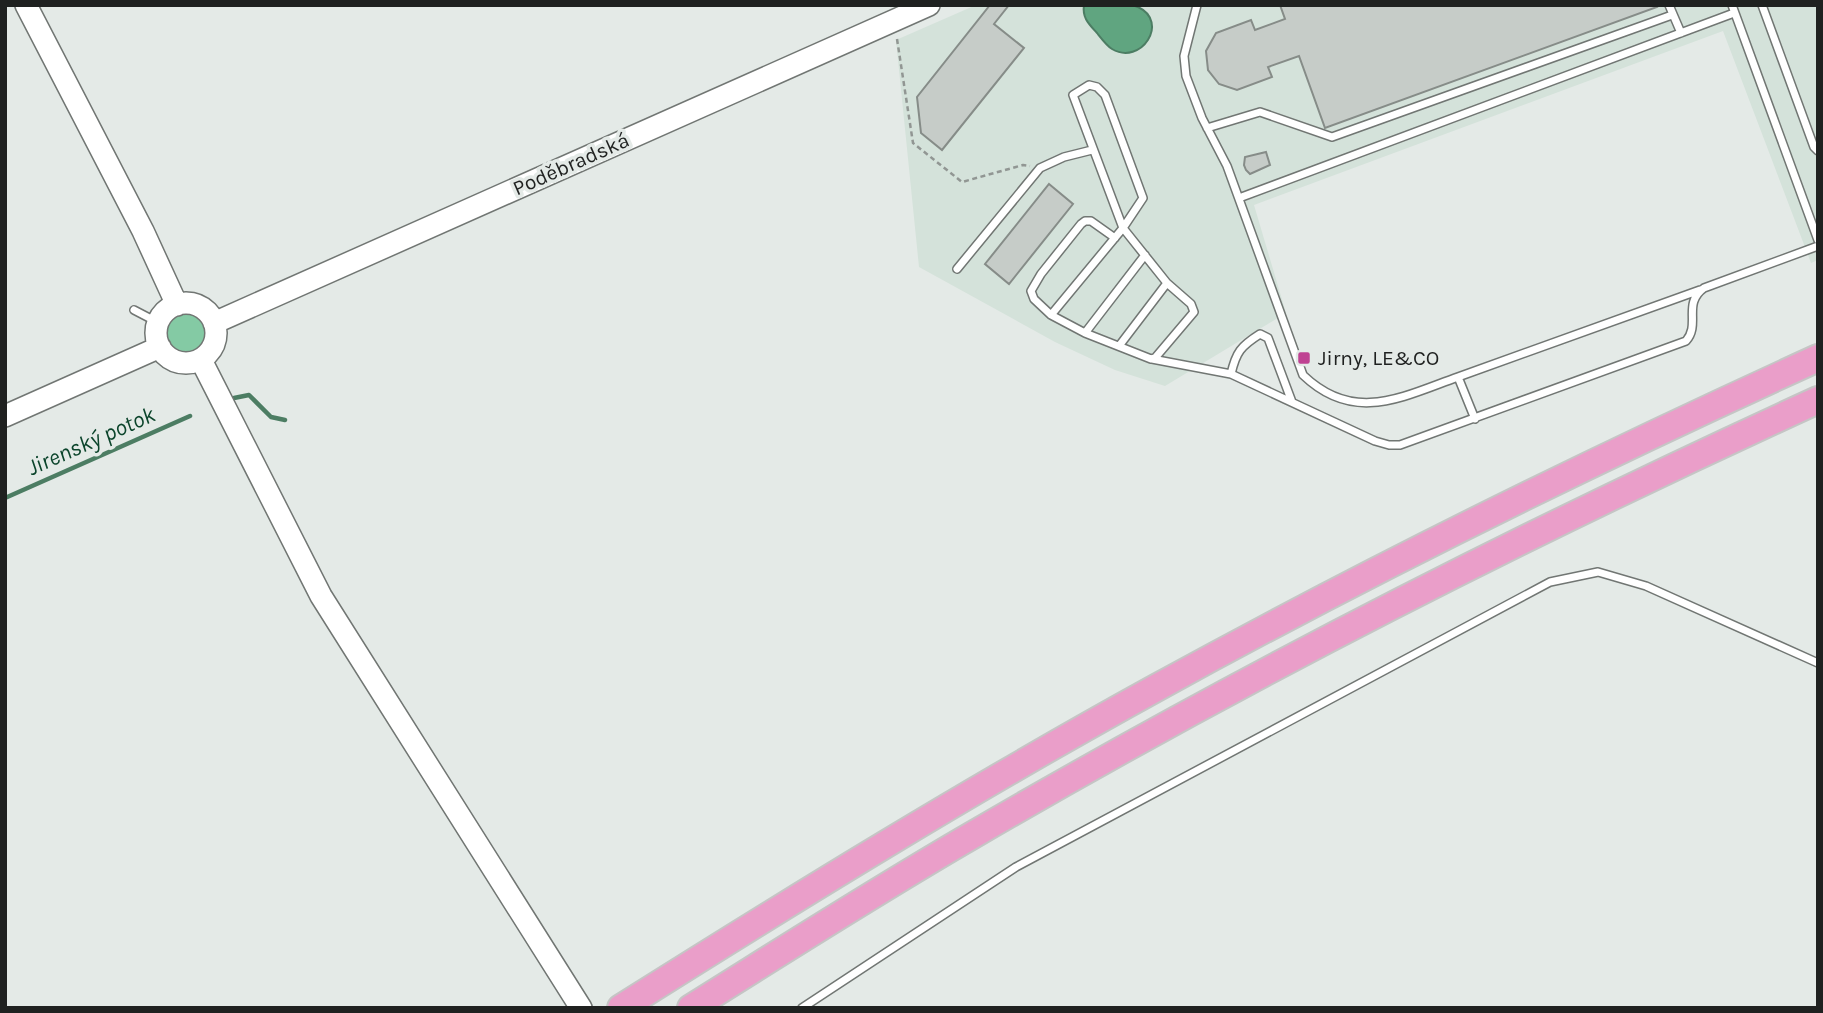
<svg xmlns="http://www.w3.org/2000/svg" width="1823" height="1013" viewBox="0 0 1823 1013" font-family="Karla,sans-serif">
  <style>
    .built { fill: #d4e2da }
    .green { fill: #84caa4 }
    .water { fill: #60a580; stroke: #4c7d63; stroke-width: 2 }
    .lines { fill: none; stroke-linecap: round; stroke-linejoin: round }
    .stream { stroke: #4c7d63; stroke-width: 4.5 }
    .building { fill: #c6ccc8; stroke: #868c88; stroke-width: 2 }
    .lane-casing { stroke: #717673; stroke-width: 10 }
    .secondary-casing { stroke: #717673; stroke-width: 24 }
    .highway-casing { stroke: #c5c5c5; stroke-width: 30 }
    .path { stroke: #919693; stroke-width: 2.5; stroke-dasharray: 5 3.5; stroke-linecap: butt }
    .lane { stroke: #fff; stroke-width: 7 }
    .secondary { stroke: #fff; stroke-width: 21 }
    .highway { stroke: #ea9ec9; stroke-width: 26 }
    .poi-dot { fill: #bf4292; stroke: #e4eae7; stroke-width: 2.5 }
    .labels { text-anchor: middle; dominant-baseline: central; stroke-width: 7; stroke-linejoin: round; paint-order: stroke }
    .street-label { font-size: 21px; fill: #1f2120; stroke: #e4eae7 }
    .poi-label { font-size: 21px; fill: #1f2120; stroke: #e4eae7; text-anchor: start }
    .water-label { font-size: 23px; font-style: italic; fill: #0c452c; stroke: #e4eae7 }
  </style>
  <rect width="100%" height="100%" fill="#e4eae7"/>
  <path class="built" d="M 976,5 L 1818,5 L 1818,260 L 1811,263 L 1723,31 L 1254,205 L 1286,313 L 1165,386 L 1115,370 L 1055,342 L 919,267 L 896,40 Z"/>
  <path class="green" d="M165 333a22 22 0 1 1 44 0a22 22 0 1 1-44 0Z"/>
  <path class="water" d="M 1084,5 C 1098,5 1127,2 1138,7 C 1170,22 1141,66 1112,49 C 1107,46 1101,38 1097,33 C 1089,24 1082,18 1084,5 Z"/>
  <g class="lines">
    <path class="stream" d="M 234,398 L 249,395 L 271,417 L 285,420
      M 5,498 L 190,416"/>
  </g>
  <path class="building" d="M 990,5 L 1009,5 L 994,24 L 1024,48 L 942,150 L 921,133 L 917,97 Z
    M 1280,5 L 1656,5 L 1657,7 L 1325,128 L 1299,56 L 1268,67 L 1272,77 L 1237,90 L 1219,84 L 1208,70 L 1206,51 L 1216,33 L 1251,20 L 1255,30 L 1285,19 Z
    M 1266,152 L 1270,165 L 1250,174 L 1246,170 L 1244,165 L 1245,157 Z
    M 1049,184 L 1073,204 L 1009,284 L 985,264 Z"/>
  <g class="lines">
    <g class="lane-casing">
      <path id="lane" d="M 1197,5 L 1184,56 L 1186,76 L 1202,118 L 1227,166 L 1303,375 C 1354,424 1402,397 1458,377
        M 1669,5 L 1681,33
        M 1732,5 L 1818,240
        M 1762,5 L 1814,147 L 1818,151
        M 1207,128 L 1260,112 L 1332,137 L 1672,15
        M 1239,198 L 1734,13
        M 957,269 L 1040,168 L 1064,157 L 1092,150
        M 134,310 L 159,323
        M 1051,315 L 1034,299 L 1031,291 L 1041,274 L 1081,224 L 1085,221 L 1091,221 L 1115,238
        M 1085,333 L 1151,359 L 1155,358 L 1194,312 L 1191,304 L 1167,283 L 1123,228 L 1073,95 L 1089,85 L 1097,87 L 1105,95 L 1143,198 L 1123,228 L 1051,315 L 1085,333 L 1145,255
        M 1119,346 L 1167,283
        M 1152,359 L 1231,374 L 1375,441 L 1389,445 L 1400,445 L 1686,341 C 1701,324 1682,304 1704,288 L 1818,246
        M 1231,374 C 1236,352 1241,346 1260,334 L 1268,338 L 1292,402
        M 1475,419 L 1458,377 L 1700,290
        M 802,1008 L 1016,867 L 1550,582 L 1598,572 L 1646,586 L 1818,663"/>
    </g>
    <g class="secondary-casing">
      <path id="secondary" d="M 26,5 L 143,231 L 177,305
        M156 333a30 30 0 1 1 60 0a30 30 0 1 1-60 0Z
        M 214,323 L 929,5
        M 201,360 L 321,596 L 581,1008
        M 5,416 L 160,347"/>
    </g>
    <g class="highway-casing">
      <path id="highway" d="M 621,1008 C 797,897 974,788 1156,688 C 1372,569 1594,460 1818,358
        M 691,1008 C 784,950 876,891 971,836 C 1245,676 1529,532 1818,400"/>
    </g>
    <path class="path" d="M 897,39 L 913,143 L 962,182 L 1023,165 L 1030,166"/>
    <use href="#lane" class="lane"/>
    <use href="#secondary" class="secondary"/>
    <use href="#highway" class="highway"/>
  </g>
  <rect class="poi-dot" x="1297" y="351" width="14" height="14" rx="3.5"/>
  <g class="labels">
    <g class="street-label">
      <text transform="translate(571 164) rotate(-24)">Poděbradská</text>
    </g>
    <g class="poi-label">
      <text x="1318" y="358">Jirny, LE&amp;CO</text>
    </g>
    <g class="water-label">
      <text transform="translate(91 441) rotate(-24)">Jirenský potok</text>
    </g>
  </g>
  <rect width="1823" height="1013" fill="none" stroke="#1f2120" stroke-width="14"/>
</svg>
